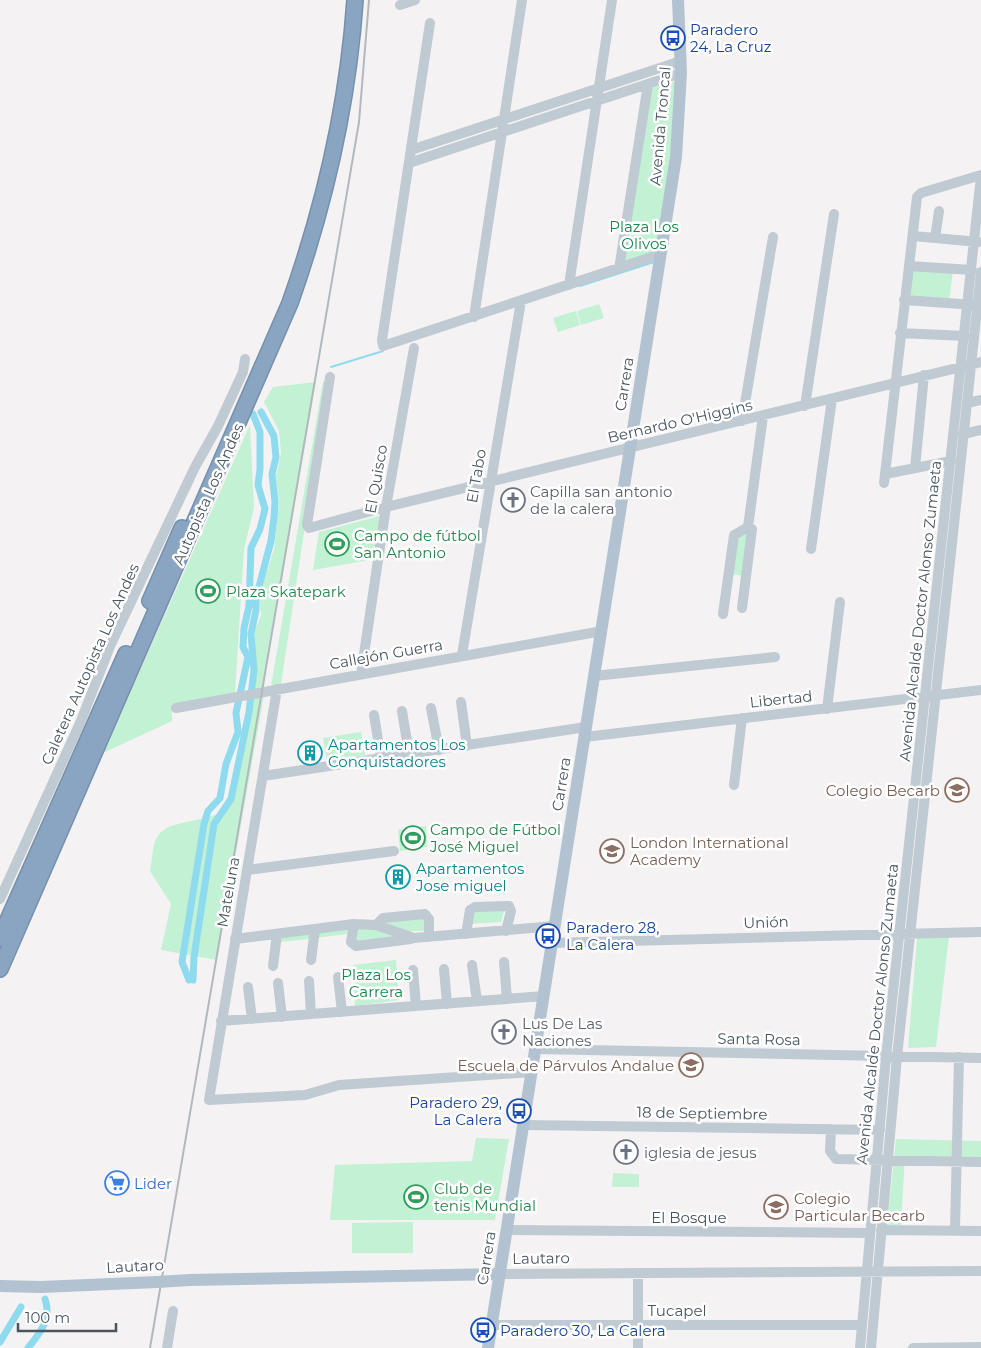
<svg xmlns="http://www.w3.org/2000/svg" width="981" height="1348" viewBox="0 0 981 1348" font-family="Montserrat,sans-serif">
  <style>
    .green { fill: #c2f1d4 }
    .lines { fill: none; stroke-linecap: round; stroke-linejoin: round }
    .stream { stroke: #8edbef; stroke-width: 2 }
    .canal { stroke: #8edbef; stroke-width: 7 }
    .highway-casing { stroke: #7590ad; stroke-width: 18 }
    .minor { stroke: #c0cad2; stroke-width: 10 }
    .major { stroke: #b2c2d1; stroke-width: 12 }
    .highway { stroke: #8aa5c1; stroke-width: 15 }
    .rail { stroke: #b4b8bd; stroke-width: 2 }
    .major-bridge { stroke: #b2c2d1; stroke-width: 12 }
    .labels { text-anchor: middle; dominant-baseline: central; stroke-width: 5; stroke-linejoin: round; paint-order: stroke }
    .transit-label { font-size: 15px; fill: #164399; stroke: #fff; text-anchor: start }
    .street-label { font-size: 15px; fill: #495661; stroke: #fff }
    .park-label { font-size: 15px; fill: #15874e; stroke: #fff }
    .worship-label { font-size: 15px; fill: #5b616d; stroke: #fff; text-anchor: start }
    .leisure-label { font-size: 15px; fill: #27864d; stroke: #fff; text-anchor: start }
    .culture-label { font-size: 15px; fill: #0d838f; stroke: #fff; text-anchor: start }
    .education-label { font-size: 15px; fill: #785e54; stroke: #fff; text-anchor: end }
    .shop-label { font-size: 15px; fill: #366cbe; stroke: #fff; text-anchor: start }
  </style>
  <rect width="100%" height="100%" fill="#f5f2f3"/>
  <path class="green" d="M 676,81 L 671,163 L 659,250 L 622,263 L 649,89 Z
    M 911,268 L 953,271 L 949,301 L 907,297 Z
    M 599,304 L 604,318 L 581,325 L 577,311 Z
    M 576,311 L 580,325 L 558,332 L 553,318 Z
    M 327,381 L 281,684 L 271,686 L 323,382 Z
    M 316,382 L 263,687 L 255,689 L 255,631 L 261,615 L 259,597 L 274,549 L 279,504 L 276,476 L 281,453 L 279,431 L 264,402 L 273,387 Z
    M 250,425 L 254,508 L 244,549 L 235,694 L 172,705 L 172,721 L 103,753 Z
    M 383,515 L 375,559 L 313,570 L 319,532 Z
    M 750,530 L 744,576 L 730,574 L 735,536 Z
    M 264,695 L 217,960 L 161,950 L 171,904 L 150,871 C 152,862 152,846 157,837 C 168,816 218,826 234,801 L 254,697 Z
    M 361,732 L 365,755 L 327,761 L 323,738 Z
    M 426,826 L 427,847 L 400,851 L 398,830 Z
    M 505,908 L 501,922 L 470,924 L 472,910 Z
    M 426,917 L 425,931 L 408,931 L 383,923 Z
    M 349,927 L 347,934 L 316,938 L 317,931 Z
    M 358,927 L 376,927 L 403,937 L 356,942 Z
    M 310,932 L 309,939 L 279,942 L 280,935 Z
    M 949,936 L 936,1047 L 908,1048 L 917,939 L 918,937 Z
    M 396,960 L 399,1000 L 355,1006 L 353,965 Z
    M 476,1138 L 509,1139 L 495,1220 L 330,1220 L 335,1165 L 472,1161 Z
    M 896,1139 L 981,1141 L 981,1157 L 905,1156 L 901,1225 L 887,1226 Z
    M 613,1173 L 639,1174 L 639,1187 L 612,1187 Z
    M 413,1222 L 413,1253 L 352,1253 L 352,1223 Z"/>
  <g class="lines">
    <path class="stream" d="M 580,286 L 654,262
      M 331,367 L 383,351"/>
    <path class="canal" d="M 189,980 L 182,962 L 204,824 L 208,811 L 220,798 L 226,764 L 238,732 L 236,713 L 248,657 L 243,647 L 244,628 L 249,606 L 251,548 L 260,529 L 265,509 L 258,485 L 260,469 L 260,432 L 253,414
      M 193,980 L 194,957 L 214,824 L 231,799 L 249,712 L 254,670 L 251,634 L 256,610 L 256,598 L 271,541 L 274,518 L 275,502 L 272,474 L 276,457 L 274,436 L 261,412
      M 0,1342 L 21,1307
      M 28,1348 C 40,1333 52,1319 45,1299"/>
    <g class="highway-casing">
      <path id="highway" d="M 150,601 L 182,528
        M 0,938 L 126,654
        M 0,969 L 290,303 C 325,204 348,104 355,0"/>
    </g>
    <path class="minor" d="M 400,5 L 415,0
      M 430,23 L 382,340 L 383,346 L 661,254
      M 411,150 L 681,61
      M 409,163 L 681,73
      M 913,236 L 979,242
      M 935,238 L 939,211
      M 909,266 L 972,270
      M 619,269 L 648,84
      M 569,285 L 612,0
      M 904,300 L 975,305
      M 474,317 L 522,0
      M 900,333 L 965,336
      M 330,377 L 307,525 L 309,528 L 386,507 L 981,362
      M 967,403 L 981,400
      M 805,406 L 834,214
      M 742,421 L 773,237
      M 963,434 L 981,430
      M 915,468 L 924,375
      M 885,474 L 951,461
      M 884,483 L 917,197 L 921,193 L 981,175
      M 811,549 L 832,399
      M 742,608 L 752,529 L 748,527 L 763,416
      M 723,614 L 734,535 L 748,527
      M 462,655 L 521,301
      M 361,674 L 386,507 L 414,348
      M 594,676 L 775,657
      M 277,689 L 209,1100 L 305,1095 L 339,1085 L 532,1072
      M 461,702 L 467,746
      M 176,708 L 602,631
      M 431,708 L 439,750
      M 827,709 L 840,602
      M 402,711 L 409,754
      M 374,715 L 381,758
      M 585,737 L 981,690
      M 263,776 L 586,727
      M 734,785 L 742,718
      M 247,870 L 394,851
      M 0,899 L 80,723 L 111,644 L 195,467 L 218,426 L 243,372 L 245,359
      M 354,924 L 351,942 L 356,946 L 411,939
      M 376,925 L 383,918 L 425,914 L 429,919 L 429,937
      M 466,934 L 470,910 L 475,907 L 509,906 L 511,911 L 506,931
      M 235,939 L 354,924 L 376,925 L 414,938 L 555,926
      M 552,943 L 981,932
      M 311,960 L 315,929
      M 504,962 L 507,999
      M 472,965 L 477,1001
      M 273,966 L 277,934
      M 444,969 L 447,1004
      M 413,970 L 416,1006
      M 338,977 L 342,1012
      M 309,981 L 311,1014
      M 278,983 L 282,1017
      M 248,987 L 252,1019
      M 221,1021 L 544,996
      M 536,1049 L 981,1058
      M 524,1125 L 880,1130
      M 831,1129 L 830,1151 L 836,1159 L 981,1162
      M 507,1230 L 870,1233
      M 881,1230 L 981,1231
      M 955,1230 L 959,1057
      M 500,1274 L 981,1271
      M 492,1325 L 862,1325
      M 167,1348 L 173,1311
      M 638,1348 L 638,1273
      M 860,1348 L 886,1057 L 981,176
      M 871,1348 L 897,1057 L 981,272
      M 913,1348 L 981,1347"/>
    <path class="major" d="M 190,1280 L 500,1274
      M 0,1286 L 41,1287 L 157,1282
      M 488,1348 L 676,157 L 681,73 L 678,0"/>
    <use href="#highway" class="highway"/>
    <path class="rail" d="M 150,1348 L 359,122 L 369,0"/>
    <path class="major-bridge" d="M 157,1282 L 190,1280"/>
  </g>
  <defs>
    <g id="bus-ring" transform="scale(1.25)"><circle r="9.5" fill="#fff" stroke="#1a4fb4" stroke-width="1.5"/><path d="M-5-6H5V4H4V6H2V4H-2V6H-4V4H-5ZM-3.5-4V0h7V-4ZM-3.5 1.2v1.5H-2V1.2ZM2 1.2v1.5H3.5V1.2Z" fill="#1a4fb4"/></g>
    <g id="church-ring" transform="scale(1.25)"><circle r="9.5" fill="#fff" stroke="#6b7280" stroke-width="1.5"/><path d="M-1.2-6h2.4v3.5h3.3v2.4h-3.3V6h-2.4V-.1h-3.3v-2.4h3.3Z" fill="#6b7280"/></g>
    <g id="stadium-ring" transform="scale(1.25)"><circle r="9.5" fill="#fff" stroke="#2e9e5b" stroke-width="1.5"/><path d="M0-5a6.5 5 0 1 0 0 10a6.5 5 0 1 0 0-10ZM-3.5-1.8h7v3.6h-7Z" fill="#2e9e5b"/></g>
    <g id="building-ring" transform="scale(1.25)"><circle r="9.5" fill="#fff" stroke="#0f9aa8" stroke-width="1.5"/><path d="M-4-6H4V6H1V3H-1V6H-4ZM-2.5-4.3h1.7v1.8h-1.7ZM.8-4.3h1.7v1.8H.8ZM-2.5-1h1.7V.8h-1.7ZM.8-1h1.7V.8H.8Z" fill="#0f9aa8"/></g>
    <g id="school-ring" transform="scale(1.25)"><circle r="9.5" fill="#fff" stroke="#8d6e63" stroke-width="1.5"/><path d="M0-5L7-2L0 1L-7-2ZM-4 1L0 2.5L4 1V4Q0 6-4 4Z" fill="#8d6e63"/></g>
    <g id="supermarket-ring" transform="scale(1.25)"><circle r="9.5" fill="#fff" stroke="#3f7fe0" stroke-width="1.5"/><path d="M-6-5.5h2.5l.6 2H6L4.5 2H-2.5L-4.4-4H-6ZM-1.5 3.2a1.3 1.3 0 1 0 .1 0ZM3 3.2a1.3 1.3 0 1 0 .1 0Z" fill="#3f7fe0"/></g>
  </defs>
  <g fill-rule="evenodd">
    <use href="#bus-ring" x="673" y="38"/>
    <use href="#church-ring" x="513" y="500"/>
    <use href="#stadium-ring" x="337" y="544"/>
    <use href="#stadium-ring" x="208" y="591"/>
    <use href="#building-ring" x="310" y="753"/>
    <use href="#school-ring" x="957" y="790"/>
    <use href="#stadium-ring" x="413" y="838"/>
    <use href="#school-ring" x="612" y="851"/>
    <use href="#building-ring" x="398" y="877"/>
    <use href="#bus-ring" x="548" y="936"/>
    <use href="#church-ring" x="504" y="1032"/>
    <use href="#school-ring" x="691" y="1065"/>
    <use href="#bus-ring" x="519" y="1111"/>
    <use href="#church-ring" x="626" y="1152"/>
    <use href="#supermarket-ring" x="117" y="1183"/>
    <use href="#stadium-ring" x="416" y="1197"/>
    <use href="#school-ring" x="776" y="1207"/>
    <use href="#bus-ring" x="483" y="1330"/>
  </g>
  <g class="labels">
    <g class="transit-label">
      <text x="690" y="29">Paradero<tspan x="690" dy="17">24, La Cruz</tspan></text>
      <text x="566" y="927">Paradero 28,<tspan x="566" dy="17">La Calera</tspan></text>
      <text x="502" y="1102" text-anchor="end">Paradero 29,<tspan x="502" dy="17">La Calera</tspan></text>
      <text x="500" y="1330">Paradero 30, La Calera</text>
    </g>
    <g class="street-label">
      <text transform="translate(660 126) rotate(-85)">Avenida Troncal</text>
      <text transform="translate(624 384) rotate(-81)">Carrera</text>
      <text transform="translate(680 421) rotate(-13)">Bernardo O'Higgins</text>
      <text transform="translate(476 476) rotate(-80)">El Tabo</text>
      <text transform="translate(376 479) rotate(-80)">El Quisco</text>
      <text transform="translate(208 494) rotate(-66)">Autopista Los Andes</text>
      <text transform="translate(920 611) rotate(-84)">Avenida Alcalde Doctor Alonso Zumaeta</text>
      <text transform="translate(386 654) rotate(-10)">Callejón Guerra</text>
      <text transform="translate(90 664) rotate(-66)">Caletera Autopista Los Andes</text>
      <text transform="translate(781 699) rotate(-6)">Libertad</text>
      <text transform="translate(561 784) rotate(-81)">Carrera</text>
      <text transform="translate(228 892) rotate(-80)">Mateluna</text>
      <text transform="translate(766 922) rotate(-2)">Unión</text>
      <text transform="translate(877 1014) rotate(-84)">Avenida Alcalde Doctor Alonso Zumaeta</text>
      <text transform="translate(759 1039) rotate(1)">Santa Rosa</text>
      <text transform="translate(702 1113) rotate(1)">18 de Septiembre</text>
      <text x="689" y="1217">El Bosque</text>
      <text transform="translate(486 1258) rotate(-81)">Carrera</text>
      <text transform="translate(541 1258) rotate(-1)">Lautaro</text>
      <text transform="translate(135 1266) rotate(-3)">Lautaro</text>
      <text x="677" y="1310">Tucapel</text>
    </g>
    <g class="park-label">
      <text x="644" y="226">Plaza Los<tspan x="644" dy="17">Olivos</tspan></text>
      <text x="376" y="974">Plaza Los<tspan x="376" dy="17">Carrera</tspan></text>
    </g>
    <g class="worship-label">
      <text x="530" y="491">Capilla san antonio<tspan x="530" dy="17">de la calera</tspan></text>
      <text x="522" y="1023">Lus De Las<tspan x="522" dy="17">Naciones</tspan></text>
      <text x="644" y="1152">iglesia de jesus</text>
    </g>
    <g class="leisure-label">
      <text x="354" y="535">Campo de fútbol<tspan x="354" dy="17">San Antonio</tspan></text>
      <text x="226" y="591">Plaza Skatepark</text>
      <text x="430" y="829">Campo de Fútbol<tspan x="430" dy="17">José Miguel</tspan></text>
      <text x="434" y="1188">Club de<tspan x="434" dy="17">tenis Mundial</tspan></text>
    </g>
    <g class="culture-label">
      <text x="328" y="744">Apartamentos Los<tspan x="328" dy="17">Conquistadores</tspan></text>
      <text x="416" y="868">Apartamentos<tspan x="416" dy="17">Jose miguel</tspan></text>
    </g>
    <g class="education-label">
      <text x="940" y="790">Colegio Becarb</text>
      <text x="630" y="842" text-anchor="start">London International<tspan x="630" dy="17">Academy</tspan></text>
      <text x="674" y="1065">Escuela de Párvulos Andalue</text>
      <text x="794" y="1198" text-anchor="start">Colegio<tspan x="794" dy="17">Particular Becarb</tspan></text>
    </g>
    <g class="shop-label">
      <text x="134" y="1183">Lider</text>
    </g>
  </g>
  <path d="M18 1323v8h98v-8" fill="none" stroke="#495661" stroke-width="2.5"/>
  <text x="25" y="1323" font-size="15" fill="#495661" stroke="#ffffff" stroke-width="4" paint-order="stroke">100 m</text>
</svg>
